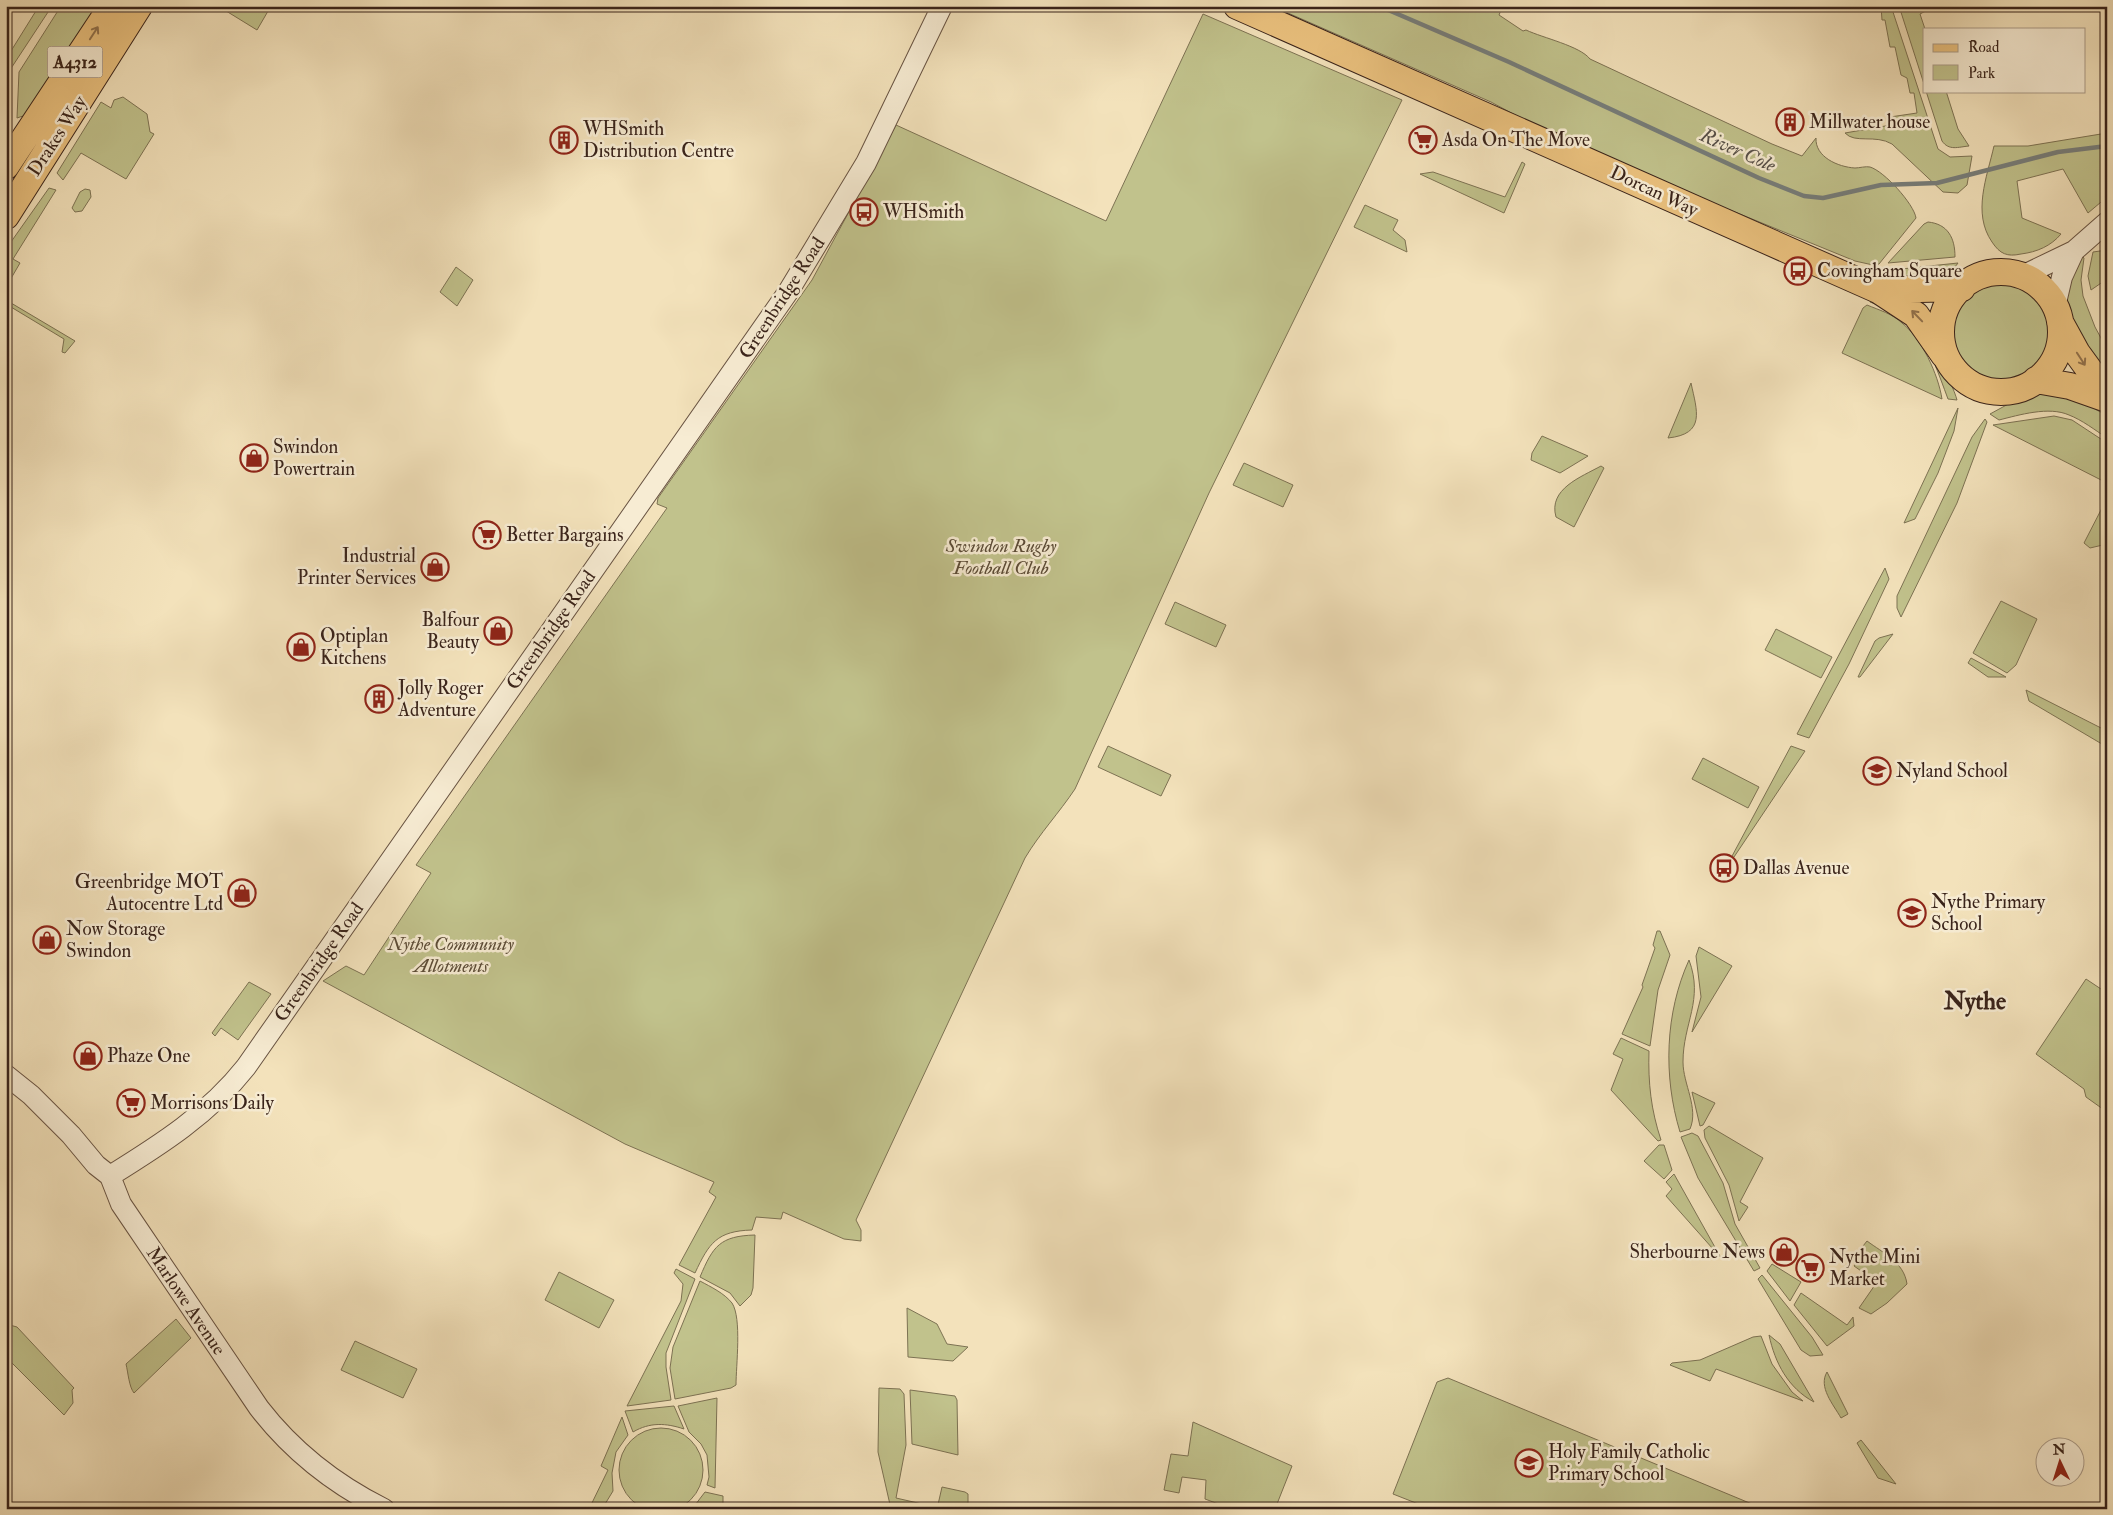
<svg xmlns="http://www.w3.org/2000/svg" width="2113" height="1515" viewBox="0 0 2113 1515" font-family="'IM FELL Double Pica',serif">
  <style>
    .green { fill: #c1c28c; stroke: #7d7253 }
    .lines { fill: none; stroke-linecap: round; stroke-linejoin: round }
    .stream { stroke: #777e7b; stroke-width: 4.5 }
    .minor-casing { stroke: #685342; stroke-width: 22 }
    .major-casing { stroke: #39231a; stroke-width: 28 }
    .minor { stroke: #f7ecd3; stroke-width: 20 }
    .major { stroke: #eac17e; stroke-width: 26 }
    .oneway { stroke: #92724c }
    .labels { text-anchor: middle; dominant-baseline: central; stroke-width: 5; stroke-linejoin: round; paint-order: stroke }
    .shield { fill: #f7ecd3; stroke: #725f52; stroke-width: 1 }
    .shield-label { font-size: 18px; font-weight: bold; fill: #39231a }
    .poi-label { font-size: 19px; fill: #39231a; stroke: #f7ecd3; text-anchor: start }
    .street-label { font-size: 19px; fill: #39231a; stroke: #f7ecd3 }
    .park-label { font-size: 19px; font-style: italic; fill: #5b4b36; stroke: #f7ecd3 }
    .water-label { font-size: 20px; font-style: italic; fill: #58514a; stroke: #f7ecd3 }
    .district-label { font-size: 24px; font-weight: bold; fill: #39231a; stroke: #f7ecd3 }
  </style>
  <rect width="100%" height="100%" fill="#f3e2bb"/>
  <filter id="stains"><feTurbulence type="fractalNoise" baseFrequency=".004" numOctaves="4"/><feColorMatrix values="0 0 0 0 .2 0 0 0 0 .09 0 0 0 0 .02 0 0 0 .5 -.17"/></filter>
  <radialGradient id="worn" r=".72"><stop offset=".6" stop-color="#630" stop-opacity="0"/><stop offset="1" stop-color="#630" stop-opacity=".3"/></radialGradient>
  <path class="green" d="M 39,6 L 52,6 L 6,76 L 6,59 Z
    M 61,6 L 101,6 L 26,115 L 17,118 L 19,72 Z
    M 218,6 L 271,6 L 257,30 Z
    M 1272,6 L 1496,6 L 1501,10 L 1499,15 L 1523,31 L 1526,30 C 1543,38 1580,46 1590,59 L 1772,144 L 1802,156 L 1816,138 C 1815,157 1838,167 1855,168 C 1859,168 1866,166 1870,167 C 1884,171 1914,204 1916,218 L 1879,264 L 1873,265 L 1855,261 L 1730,210 L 1728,214 L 1541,129 L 1491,102 Z
    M 1881,6 L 1891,6 L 1938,149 L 1950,157 L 1972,156 L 1967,185 L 1958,193 L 1943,192 L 1892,144 C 1875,134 1855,144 1845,133 L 1891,125 L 1890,117 L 1917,113 L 1914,93 L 1910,93 L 1907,78 L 1901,75 L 1895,47 L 1890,47 L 1885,20 L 1882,20 Z
    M 1899,6 L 1935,6 L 1920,14 L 1925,29 L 1924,84 Z
    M 1203,14 L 1402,100 L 1209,493 L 1075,789 C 1059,813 1040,833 1025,858 L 856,1220 L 861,1230 L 861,1241 L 844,1239 L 783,1212 L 781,1219 L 756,1217 L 752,1230 C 717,1231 709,1243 695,1273 L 679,1265 L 716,1197 L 709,1192 L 714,1182 L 625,1144 L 323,981 L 346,966 L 364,975 L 431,873 L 416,865 L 667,508 L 657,504 L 658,498 L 812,280 L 896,125 L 1106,221 Z
    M 1926,91 L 1946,91 L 1958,129 L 1969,146 C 1958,147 1949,151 1942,141 Z
    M 123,97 L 147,114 L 150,132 L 154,134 L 126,179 L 81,153 L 63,180 L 57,173 L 101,102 L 111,108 L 114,100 Z
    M 2107,133 L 2107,197 L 2088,213 L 2063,169 L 2017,181 L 2022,218 L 2061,234 C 2051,246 2037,252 2021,254 C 2007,257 2000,254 1992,242 C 1972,213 1987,177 1994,146 L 2028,146 Z
    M 1522,162 L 1525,164 L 1504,213 L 1420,174 L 1433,172 L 1505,197 Z
    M 49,188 L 56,190 L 13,259 L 20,263 L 6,287 L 6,249 Z
    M 85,189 L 90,190 L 91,197 L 82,211 L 75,212 L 72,208 L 80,192 Z
    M 1365,205 L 1398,220 L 1393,230 L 1405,240 L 1407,252 L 1354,227 Z
    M 1928,222 C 1948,224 1955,238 1955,257 L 1888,263 L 1924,224 Z
    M 2107,250 L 2107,279 L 2091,290 L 2088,276 L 2093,252 Z
    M 2081,255 L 2084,258 L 2081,280 L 2083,296 L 2095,327 L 2107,349 L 2107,378 L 2067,317 L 2065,289 Z
    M 1958,263 C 1943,287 1904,281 1881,276 L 1882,271 Z
    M 456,267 L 473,280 L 457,306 L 440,292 Z
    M1952 332a50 50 0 1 1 100 0a50 50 0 1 1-100 0Z
    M 1871,298 C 1885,304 1901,309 1912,320 C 1926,335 1952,381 1957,400 L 1948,399 C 1939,375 1929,344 1911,325 C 1900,314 1884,307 1870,302 Z
    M 6,300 L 75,341 L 65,353 L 62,352 L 64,339 L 6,304 Z
    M 1867,305 C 1879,310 1893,314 1902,323 C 1922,339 1938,374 1942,399 L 1842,353 L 1863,308 Z
    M 1691,383 C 1697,411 1706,434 1668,438 Z
    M 2043,392 L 2073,396 L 2107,416 L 2107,438 C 2095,430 2082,420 2069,415 C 2049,406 2019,415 1999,420 L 1990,414 L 2012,402 Z
    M 1958,408 L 1954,431 L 1938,473 L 1915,519 L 1904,523 Z
    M 2054,416 L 2072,420 L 2107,443 L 2107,483 L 1993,425 Z
    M 1985,419 L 1987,422 L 1957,503 L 1901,617 L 1897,608 L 1897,596 L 1972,437 Z
    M 1542,436 L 1588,456 L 1560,473 L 1531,460 L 1532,453 Z
    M 1244,463 L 1293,485 L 1283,507 L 1233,485 Z
    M 1601,466 L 1604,468 L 1574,527 L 1556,517 C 1548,489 1581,477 1601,466 Z
    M 2102,508 L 2107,509 L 2107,544 L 2090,548 L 2084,543 Z
    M 1885,568 L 1889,579 L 1849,664 L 1809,738 L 1797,734 Z
    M 2001,601 L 2037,619 L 2016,665 L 2007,673 L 1973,653 Z
    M 1175,602 L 1226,625 L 1216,647 L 1165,624 Z
    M 1776,629 L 1832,657 L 1821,678 L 1765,650 Z
    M 1893,634 L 1860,677 L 1858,677 L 1875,641 L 1879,638 Z
    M 1971,658 L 2006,677 L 1988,677 L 1968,663 Z
    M 2026,690 L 2107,731 L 2107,747 L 2029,701 Z
    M 1108,746 L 1171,775 L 1161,796 L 1098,767 Z
    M 1791,746 L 1805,751 L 1734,857 L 1731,858 Z
    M 1703,758 L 1759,787 L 1748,808 L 1692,779 Z
    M 1657,931 L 1660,931 L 1670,955 L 1658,990 L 1650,1046 L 1622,1034 L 1643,987 L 1642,985 L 1655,948 L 1653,945 Z
    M 1699,947 L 1732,966 L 1692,1032 L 1701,997 L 1696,956 Z
    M 1689,960 C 1704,1000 1683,1023 1683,1062 C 1683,1084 1699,1108 1690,1129 L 1680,1132 C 1663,1076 1665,1013 1689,960 Z
    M 2086,979 L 2107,993 L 2107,1112 L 2086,1097 L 2084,1089 L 2036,1054 Z
    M 249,982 L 271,994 L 238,1040 L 221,1028 L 215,1036 L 212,1033 Z
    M 1621,1038 L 1649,1051 C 1648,1083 1651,1110 1661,1140 L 1658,1141 L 1611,1090 L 1623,1059 L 1613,1054 Z
    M 1692,1092 L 1715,1103 L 1703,1125 L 1700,1126 Z
    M 1709,1126 L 1763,1158 L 1740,1202 L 1748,1207 L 1739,1221 L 1729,1185 L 1705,1138 L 1704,1130 Z
    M 1692,1133 L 1698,1136 L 1723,1183 L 1735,1224 L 1760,1268 L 1754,1271 L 1698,1178 L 1681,1137 Z
    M 1659,1145 L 1664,1145 L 1672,1170 L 1664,1179 L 1644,1161 Z
    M 1674,1174 L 1721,1258 L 1666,1196 L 1672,1189 L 1666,1182 Z
    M 755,1235 L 753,1288 L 751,1295 L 740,1306 L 730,1293 L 700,1277 C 713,1246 720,1236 755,1235 Z
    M 1867,1241 C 1883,1253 1904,1262 1907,1284 L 1887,1303 L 1871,1314 L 1859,1308 L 1877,1282 L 1854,1266 L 1859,1259 L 1855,1256 Z
    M 1772,1264 L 1801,1282 L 1790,1301 L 1767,1271 Z
    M 676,1269 L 695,1279 L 666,1353 L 666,1367 L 671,1400 L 627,1406 L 681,1301 L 683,1284 L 674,1273 Z
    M 559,1272 L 614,1300 L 599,1328 L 545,1300 Z
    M 1762,1275 L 1812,1337 L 1823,1355 L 1810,1356 L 1801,1350 L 1758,1279 Z
    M 700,1281 C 711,1287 724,1293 732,1303 C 742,1318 736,1366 736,1385 L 731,1388 L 675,1399 L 670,1368 L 673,1347 Z
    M 1801,1293 L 1847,1325 L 1853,1317 L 1854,1326 L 1827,1346 L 1794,1305 Z
    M 907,1308 L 937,1324 L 947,1344 L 968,1347 L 953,1361 L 908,1357 Z
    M 176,1319 L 191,1338 L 134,1393 C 129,1387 128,1372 126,1364 Z
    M 6,1324 L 17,1327 L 74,1388 L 72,1390 L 73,1403 L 64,1415 L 6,1357 Z
    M 1769,1335 L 1780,1344 L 1814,1402 C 1788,1388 1775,1363 1769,1335 Z
    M 1761,1336 L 1772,1364 L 1792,1392 L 1803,1401 L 1716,1369 L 1710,1381 L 1670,1365 L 1672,1363 L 1700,1360 L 1753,1337 Z
    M 355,1341 L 417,1369 L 403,1398 L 341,1370 Z
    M 1827,1372 L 1848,1414 L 1841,1418 C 1833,1404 1818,1387 1827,1372 Z
    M 1448,1378 L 1764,1509 L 1431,1509 L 1393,1494 L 1437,1382 Z
    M 879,1388 L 900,1389 L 904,1394 L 906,1445 L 896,1498 L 931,1506 L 930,1509 L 891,1509 L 878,1452 Z
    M 910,1390 L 955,1396 L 957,1400 L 958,1455 L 912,1444 Z
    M 717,1398 L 715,1488 L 707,1485 L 709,1477 L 707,1455 L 701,1444 L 689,1432 L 678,1406 Z
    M 674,1406 L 684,1429 C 666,1423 650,1422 633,1432 L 625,1411 Z
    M 622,1417 L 628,1435 L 616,1452 L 612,1473 L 613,1491 L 602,1509 L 589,1509 L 608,1470 L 601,1466 Z
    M 1193,1422 L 1292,1466 L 1275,1509 L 1232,1509 L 1205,1499 L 1206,1480 L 1182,1477 L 1179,1493 L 1164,1490 L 1171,1454 L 1188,1456 Z
    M619 1470a42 42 0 1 1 84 0a42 42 0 1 1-84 0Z
    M 1861,1440 L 1896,1484 L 1878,1478 L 1857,1443 Z
    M 942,1487 L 965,1492 L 968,1494 L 968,1509 L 937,1509 Z
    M 705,1492 L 723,1496 L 723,1509 L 692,1509 Z"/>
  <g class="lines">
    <path class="stream" d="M 1379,6 L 1509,62 L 1759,178 L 1804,196 L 1823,198 L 1881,185 L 1937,183 L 2058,152 L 2107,146"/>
    <g class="minor-casing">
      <path id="minor" d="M 2022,276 L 2074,251 L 2107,222
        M 2055,307 L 2062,277 L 2074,251
        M 6,1075 L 31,1095 L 71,1135 L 96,1165 L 110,1176 L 121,1204 L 259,1408 C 293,1452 334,1484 384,1509
        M 110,1176 C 160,1145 209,1114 246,1067 L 788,292 L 866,163 L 942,6"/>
    </g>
    <g class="major-casing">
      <path id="major" d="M 1237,6 L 1878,290 L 1916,315 L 1944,355
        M 6,166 L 112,6
        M 6,216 L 139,6
        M1941 332a60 60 0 1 1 120 0a60 60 0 1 1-120 0Z
        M 1878,290 L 1962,288
        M 2060,322 L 2077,353 L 2107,394
        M 2036,380 L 2070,386 L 2107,399"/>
    </g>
    <use href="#minor" class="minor"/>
    <use href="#major" class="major"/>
  </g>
  <defs><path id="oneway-shaft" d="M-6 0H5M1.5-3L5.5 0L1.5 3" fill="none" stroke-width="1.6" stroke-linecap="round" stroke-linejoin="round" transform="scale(1.25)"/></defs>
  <g class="oneway">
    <use href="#oneway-shaft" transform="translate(94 33) rotate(-57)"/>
    <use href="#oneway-shaft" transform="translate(1917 316) rotate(-134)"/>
    <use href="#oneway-shaft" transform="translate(2081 359) rotate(57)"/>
  </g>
  <defs>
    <g id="building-ring" transform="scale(1.4375)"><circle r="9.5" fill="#f7ecd3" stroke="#8f2418" stroke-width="1.5"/><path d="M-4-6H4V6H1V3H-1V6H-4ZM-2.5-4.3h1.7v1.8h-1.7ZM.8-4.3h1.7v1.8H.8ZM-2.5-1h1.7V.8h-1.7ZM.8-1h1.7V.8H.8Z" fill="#8f2418"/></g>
    <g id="supermarket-ring" transform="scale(1.4375)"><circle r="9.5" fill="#f7ecd3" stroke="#8f2418" stroke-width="1.5"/><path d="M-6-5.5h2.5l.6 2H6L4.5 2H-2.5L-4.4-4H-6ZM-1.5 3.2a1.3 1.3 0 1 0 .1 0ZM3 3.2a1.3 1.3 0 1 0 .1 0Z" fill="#8f2418"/></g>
    <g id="bus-ring" transform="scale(1.4375)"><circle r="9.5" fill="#f7ecd3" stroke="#8f2418" stroke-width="1.5"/><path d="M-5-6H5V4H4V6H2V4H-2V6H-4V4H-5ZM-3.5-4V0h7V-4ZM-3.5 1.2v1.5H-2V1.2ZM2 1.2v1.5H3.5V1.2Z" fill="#8f2418"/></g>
    <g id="shop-ring" transform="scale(1.4375)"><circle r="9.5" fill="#f7ecd3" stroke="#8f2418" stroke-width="1.5"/><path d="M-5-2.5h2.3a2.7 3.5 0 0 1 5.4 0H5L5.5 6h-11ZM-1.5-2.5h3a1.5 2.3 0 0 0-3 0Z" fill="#8f2418"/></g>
    <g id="school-ring" transform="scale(1.4375)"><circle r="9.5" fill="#f7ecd3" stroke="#8f2418" stroke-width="1.5"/><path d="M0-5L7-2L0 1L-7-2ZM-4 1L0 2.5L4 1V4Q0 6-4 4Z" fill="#8f2418"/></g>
  </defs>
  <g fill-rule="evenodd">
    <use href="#building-ring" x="1790" y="122"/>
    <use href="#building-ring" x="564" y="140"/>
    <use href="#supermarket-ring" x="1423" y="140"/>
    <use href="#bus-ring" x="864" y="212"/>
    <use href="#bus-ring" x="1798" y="271"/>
    <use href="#shop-ring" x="254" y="458"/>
    <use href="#supermarket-ring" x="487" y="535"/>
    <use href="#shop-ring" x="435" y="567"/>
    <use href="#shop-ring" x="498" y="631"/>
    <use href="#shop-ring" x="301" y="647"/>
    <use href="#building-ring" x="379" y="699"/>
    <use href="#school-ring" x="1877" y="771"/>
    <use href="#bus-ring" x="1724" y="868"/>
    <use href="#shop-ring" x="242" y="893"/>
    <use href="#school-ring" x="1912" y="913"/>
    <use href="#shop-ring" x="47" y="940"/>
    <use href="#shop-ring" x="88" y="1056"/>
    <use href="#supermarket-ring" x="131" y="1103"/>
    <use href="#shop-ring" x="1784" y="1252"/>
    <use href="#supermarket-ring" x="1810" y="1268"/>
    <use href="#school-ring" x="1529" y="1463"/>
  </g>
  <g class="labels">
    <rect class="shield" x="47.5" y="46.5" width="55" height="31" rx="4"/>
    <g class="shield-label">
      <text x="75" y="62">A4312</text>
    </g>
    <g class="poi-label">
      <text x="1809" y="122">Millwater house</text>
      <text x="583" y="129">WHSmith<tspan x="583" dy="22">Distribution Centre</tspan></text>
      <text x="1442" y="140">Asda On The Move</text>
      <text x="883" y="212">WHSmith</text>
      <text x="1817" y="271">Covingham Square</text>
      <text x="273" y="447">Swindon<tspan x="273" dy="22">Powertrain</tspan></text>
      <text x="506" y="535">Better Bargains</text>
      <text x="416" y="556" text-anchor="end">Industrial<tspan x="416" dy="22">Printer Services</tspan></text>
      <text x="479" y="620" text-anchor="end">Balfour<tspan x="479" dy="22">Beauty</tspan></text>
      <text x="320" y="636">Optiplan<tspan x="320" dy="22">Kitchens</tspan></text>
      <text x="398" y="688">Jolly Roger<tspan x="398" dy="22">Adventure</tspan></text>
      <text x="1896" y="771">Nyland School</text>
      <text x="1743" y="868">Dallas Avenue</text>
      <text x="223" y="882" text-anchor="end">Greenbridge MOT<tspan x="223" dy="22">Autocentre Ltd</tspan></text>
      <text x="1931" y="902">Nythe Primary<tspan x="1931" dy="22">School</tspan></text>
      <text x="66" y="929">Now Storage<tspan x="66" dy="22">Swindon</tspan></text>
      <text x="107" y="1056">Phaze One</text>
      <text x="150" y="1103">Morrisons Daily</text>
      <text x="1765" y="1252" text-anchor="end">Sherbourne News</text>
      <text x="1829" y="1257">Nythe Mini<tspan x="1829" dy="22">Market</tspan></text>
      <text x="1548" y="1452">Holy Family Catholic<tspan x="1548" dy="22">Primary School</tspan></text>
    </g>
    <g class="street-label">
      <text transform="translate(57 136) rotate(-57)">Drakes Way</text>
      <text transform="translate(1654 191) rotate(25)">Dorcan Way</text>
      <text transform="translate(782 298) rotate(-57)">Greenbridge Road</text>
      <text transform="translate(551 630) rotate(-55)">Greenbridge Road</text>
      <text transform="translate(319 962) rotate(-55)">Greenbridge Road</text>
      <text transform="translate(186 1301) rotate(56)">Marlowe Avenue</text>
    </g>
    <g class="park-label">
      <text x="1001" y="546">Swindon Rugby<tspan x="1001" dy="22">Football Club</tspan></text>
      <text x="451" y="944">Nythe Community<tspan x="451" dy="22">Allotments</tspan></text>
    </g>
    <g class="water-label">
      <text transform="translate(1738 150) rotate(24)">River Cole</text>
    </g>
    <g class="district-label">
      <text x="1975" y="1001">Nythe</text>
    </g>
  </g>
  <rect width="2113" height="1515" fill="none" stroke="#f3e2bb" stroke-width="25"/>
  <rect x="8" y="8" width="2098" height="1500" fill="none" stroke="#39231a" stroke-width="2.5"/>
  <rect x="12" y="12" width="2088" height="1490" fill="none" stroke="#39231a"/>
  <rect x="1923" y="28" width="162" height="65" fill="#f7ecd3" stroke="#ab9c89"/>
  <rect x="1933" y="44" width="25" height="8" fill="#eac17e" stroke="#ab9c89"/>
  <text x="1968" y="52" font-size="15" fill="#39231a">Road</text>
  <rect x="1933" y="65" width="25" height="15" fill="#c1c28c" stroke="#ab9c89"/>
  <text x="1968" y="78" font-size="15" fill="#39231a">Park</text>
  <g transform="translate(2060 1462) rotate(356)"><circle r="24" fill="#f7ecd3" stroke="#ab9c89"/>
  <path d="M0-4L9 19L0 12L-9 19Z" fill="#8f2418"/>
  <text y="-8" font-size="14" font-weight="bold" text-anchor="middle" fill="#39231a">N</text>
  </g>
  <rect width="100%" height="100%" filter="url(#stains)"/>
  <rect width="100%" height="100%" fill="url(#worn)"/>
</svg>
